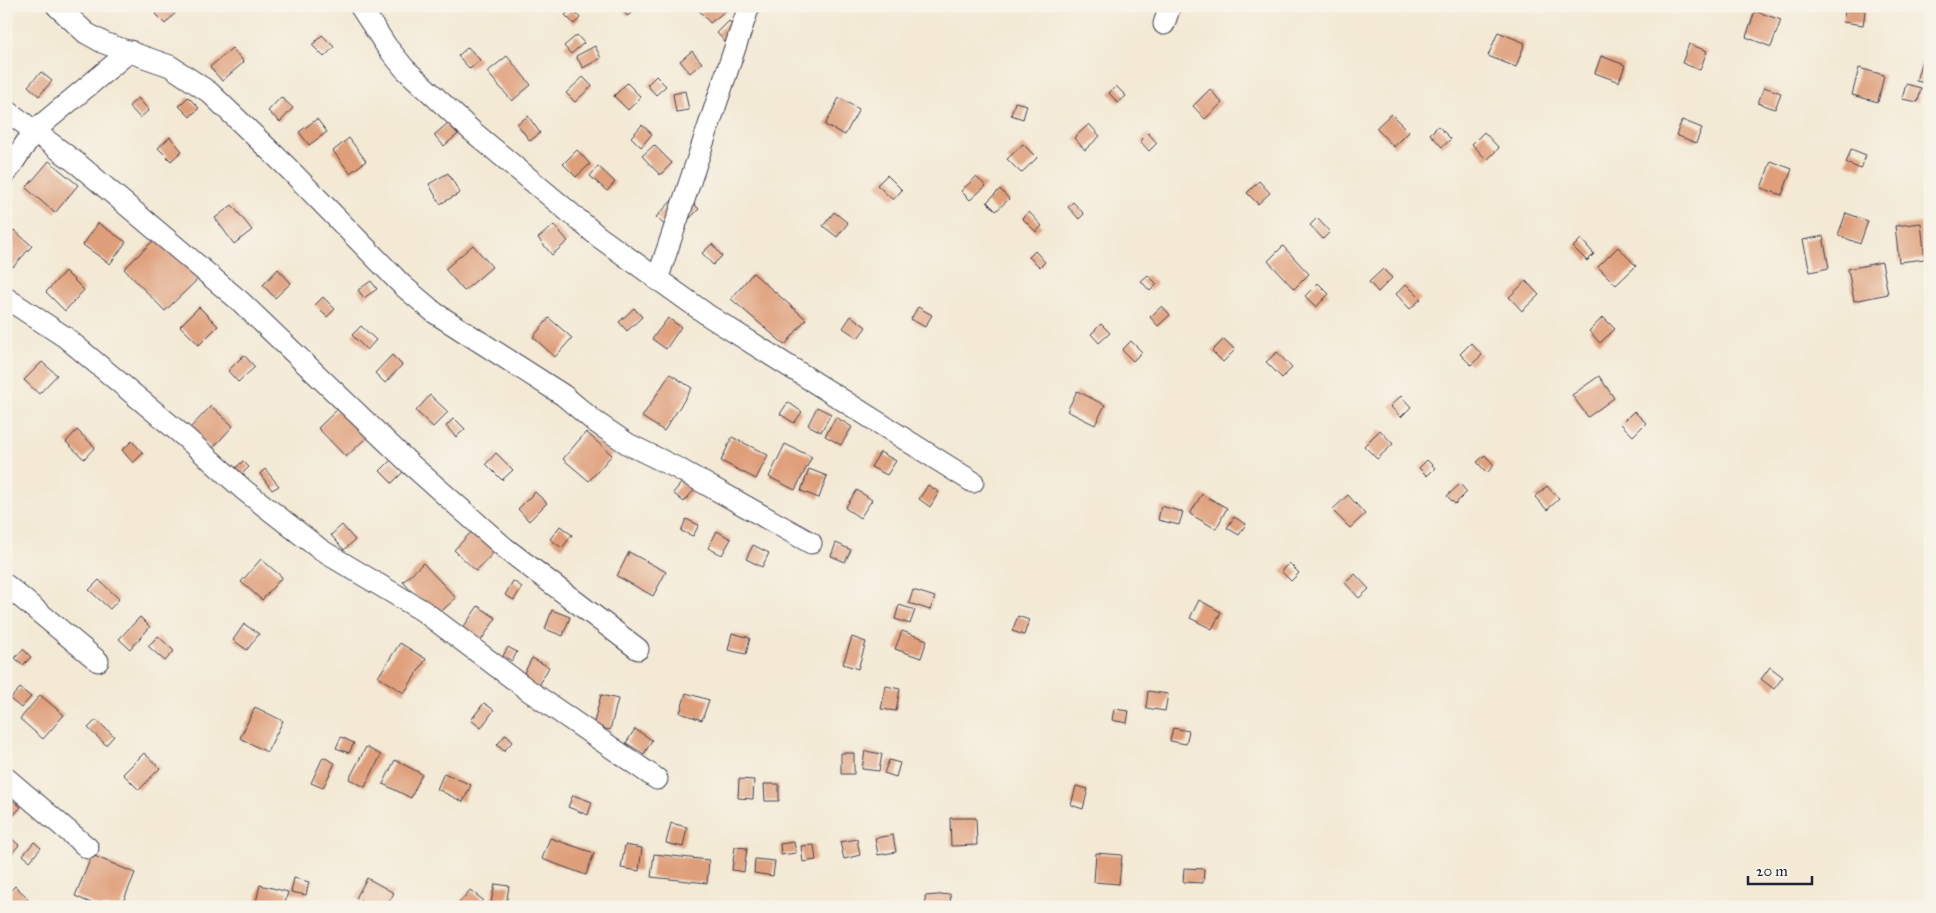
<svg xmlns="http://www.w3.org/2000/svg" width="1936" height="913" viewBox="0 0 1936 913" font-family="'IM FELL Great Primer',serif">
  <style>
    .building { fill: #df9f7a }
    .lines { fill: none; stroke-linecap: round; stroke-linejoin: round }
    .minor-casing { stroke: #414052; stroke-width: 23 }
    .minor { stroke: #fff; stroke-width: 21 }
  </style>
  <rect width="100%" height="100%" fill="#f7f3e8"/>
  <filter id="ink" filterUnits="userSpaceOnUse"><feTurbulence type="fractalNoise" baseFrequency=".02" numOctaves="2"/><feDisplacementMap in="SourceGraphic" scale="10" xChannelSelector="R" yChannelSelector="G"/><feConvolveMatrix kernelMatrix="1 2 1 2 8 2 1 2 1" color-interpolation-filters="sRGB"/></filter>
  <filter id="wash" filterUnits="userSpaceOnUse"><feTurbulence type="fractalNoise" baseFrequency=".0096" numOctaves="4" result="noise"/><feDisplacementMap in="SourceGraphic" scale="20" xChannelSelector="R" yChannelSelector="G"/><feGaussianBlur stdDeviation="1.12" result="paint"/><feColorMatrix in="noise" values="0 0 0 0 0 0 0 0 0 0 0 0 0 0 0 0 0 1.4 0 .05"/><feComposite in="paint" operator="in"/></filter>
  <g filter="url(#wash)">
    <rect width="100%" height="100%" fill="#f3e9d4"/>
    <g id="blocks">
      <path class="building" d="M 163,6 L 176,6 L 179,9 L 165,24 L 155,14 Z
        M 620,6 L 641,6 L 627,16 Z
        M 702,6 L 726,6 L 728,9 L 710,23 L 698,9 Z
        M 1846,6 L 1866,6 L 1863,25 L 1843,22 Z
        M 572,9 L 580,18 L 574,24 L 565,15 Z
        M 1755,11 L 1781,20 L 1771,47 L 1746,37 Z
        M 729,21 L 739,31 L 726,43 L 717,33 Z
        M 1498,32 L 1525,43 L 1516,67 L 1488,56 Z
        M 322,35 L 334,47 L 324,57 L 312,45 Z
        M 577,35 L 584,43 L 571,54 L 564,46 Z
        M 1689,44 L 1707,51 L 1700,70 L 1682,63 Z
        M 595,46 L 601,58 L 583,68 L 576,56 Z
        M 468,47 L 480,60 L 470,69 L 458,56 Z
        M 232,48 L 244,62 L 222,81 L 210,67 Z
        M 692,51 L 702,63 L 690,73 L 680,61 Z
        M 1924,53 L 1930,55 L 1930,84 L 1916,81 Z
        M 507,56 L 531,85 L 512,101 L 487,72 Z
        M 1601,56 L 1625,65 L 1619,82 L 1595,73 Z
        M 1859,68 L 1884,75 L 1878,102 L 1852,95 Z
        M 41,72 L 52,81 L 39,96 L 28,86 Z
        M 656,76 L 666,86 L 656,95 L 647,85 Z
        M 583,77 L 592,86 L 575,102 L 566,93 Z
        M 627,83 L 641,97 L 628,110 L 614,96 Z
        M 1906,84 L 1921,88 L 1918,102 L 1902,99 Z
        M 1116,86 L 1126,96 L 1118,103 L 1109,93 Z
        M 1764,87 L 1781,93 L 1775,109 L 1758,103 Z
        M 1210,89 L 1222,103 L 1205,119 L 1193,106 Z
        M 685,91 L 689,110 L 676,112 L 673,94 Z
        M 188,97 L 199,108 L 190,117 L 179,106 Z
        M 281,97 L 293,108 L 280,122 L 268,111 Z
        M 138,98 L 149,110 L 140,118 L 129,106 Z
        M 839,98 L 859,109 L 845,135 L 825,125 Z
        M 1015,102 L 1027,105 L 1023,119 L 1011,115 Z
        M 1391,114 L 1409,132 L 1394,147 L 1376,128 Z
        M 528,116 L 540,133 L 530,141 L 517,124 Z
        M 317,119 L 327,132 L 309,145 L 299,132 Z
        M 1682,120 L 1702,128 L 1696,143 L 1676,135 Z
        M 448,123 L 458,134 L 444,146 L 434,135 Z
        M 1089,124 L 1100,136 L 1085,150 L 1074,138 Z
        M 642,125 L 652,134 L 641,147 L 631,137 Z
        M 1438,126 L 1451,139 L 1442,147 L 1430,134 Z
        M 1484,132 L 1499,148 L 1487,160 L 1472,144 Z
        M 1148,133 L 1157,143 L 1149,151 L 1140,141 Z
        M 170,137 L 182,151 L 171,161 L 158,148 Z
        M 349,138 L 366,161 L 350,173 L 333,151 Z
        M 1023,144 L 1037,158 L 1021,173 L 1007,159 Z
        M 654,145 L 672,163 L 660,175 L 642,156 Z
        M 1851,149 L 1866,155 L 1861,169 L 1846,163 Z
        M 577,150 L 590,164 L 576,177 L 563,164 Z
        M 49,161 L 78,185 L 55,213 L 26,188 Z
        M 1771,161 L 1792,169 L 1782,195 L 1761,188 Z
        M 598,166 L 615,182 L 607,191 L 590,176 Z
        M 448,173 L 460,193 L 440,204 L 429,184 Z
        M 887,175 L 902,190 L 893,200 L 877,185 Z
        M 976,177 L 986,186 L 970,200 L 961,191 Z
        M 1259,181 L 1270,193 L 1258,204 L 1247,193 Z
        M 1000,189 L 1009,199 L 996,211 L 987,202 Z
        M 681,191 L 699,209 L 674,234 L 656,217 Z
        M 1073,202 L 1084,214 L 1079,219 L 1068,207 Z
        M 232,205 L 252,230 L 234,244 L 215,218 Z
        M 834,212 L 848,223 L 837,237 L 823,226 Z
        M 1029,212 L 1042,226 L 1036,232 L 1022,218 Z
        M 1846,213 L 1868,221 L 1860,244 L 1838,235 Z
        M 1317,218 L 1330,232 L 1323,239 L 1310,225 Z
        M 98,223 L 126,242 L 110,264 L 83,245 Z
        M 1921,223 L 1925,259 L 1899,262 L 1895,226 Z
        M 554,225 L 568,241 L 552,255 L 538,238 Z
        M 14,230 L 32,246 L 13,267 L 6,261 L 6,238 Z
        M 159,235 L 200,277 L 165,311 L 124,269 Z
        M 1823,236 L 1829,268 L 1810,272 L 1803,240 Z
        M 1581,239 L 1594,254 L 1587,261 L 1573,247 Z
        M 712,244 L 722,256 L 713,265 L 702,253 Z
        M 473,245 L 492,267 L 464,291 L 445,269 Z
        M 1283,246 L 1309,274 L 1294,289 L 1268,261 Z
        M 1618,247 L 1636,266 L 1616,285 L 1598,267 Z
        M 1035,251 L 1045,262 L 1040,267 L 1029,257 Z
        M 1882,262 L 1888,294 L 1854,301 L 1848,269 Z
        M 278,269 L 291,283 L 275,298 L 263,285 Z
        M 1383,269 L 1392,278 L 1378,292 L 1369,282 Z
        M 65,271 L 84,290 L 65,311 L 46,292 Z
        M 753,273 L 806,319 L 785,345 L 731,299 Z
        M 1148,275 L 1157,284 L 1150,291 L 1141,281 Z
        M 371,281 L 377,289 L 364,298 L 358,290 Z
        M 1526,281 L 1539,295 L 1522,311 L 1509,297 Z
        M 1318,283 L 1329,294 L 1316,307 L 1305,296 Z
        M 1406,284 L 1421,299 L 1410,309 L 1396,294 Z
        M 323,297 L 335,309 L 327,317 L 315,305 Z
        M 1162,306 L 1170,315 L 1158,326 L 1150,317 Z
        M 199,307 L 218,326 L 199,345 L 180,326 Z
        M 918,307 L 932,315 L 925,327 L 911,319 Z
        M 634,308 L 642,317 L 627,331 L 619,322 Z
        M 851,316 L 866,327 L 858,338 L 843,328 Z
        M 1603,317 L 1615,329 L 1600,343 L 1589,331 Z
        M 549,318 L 572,338 L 555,357 L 533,337 Z
        M 668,318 L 681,327 L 666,349 L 652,339 Z
        M 1101,324 L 1110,333 L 1099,343 L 1091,334 Z
        M 361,326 L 376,340 L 367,350 L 352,335 Z
        M 1224,339 L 1235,350 L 1223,362 L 1212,351 Z
        M 1131,341 L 1142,352 L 1133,361 L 1122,350 Z
        M 1471,343 L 1482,355 L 1471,365 L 1460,354 Z
        M 1277,352 L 1292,368 L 1282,378 L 1266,362 Z
        M 244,355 L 255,367 L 238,382 L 228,371 Z
        M 392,355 L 402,365 L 385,383 L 375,373 Z
        M 42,362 L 57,375 L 39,394 L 24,380 Z
        M 670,374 L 692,388 L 664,431 L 642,417 Z
        M 1599,376 L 1614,398 L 1588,417 L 1572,395 Z
        M 1077,391 L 1105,405 L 1095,425 L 1067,411 Z
        M 430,395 L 448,412 L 433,427 L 416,411 Z
        M 1401,396 L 1411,407 L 1401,417 L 1390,406 Z
        M 788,402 L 802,412 L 794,423 L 780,414 Z
        M 342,405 L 370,434 L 346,457 L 318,428 Z
        M 211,406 L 233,426 L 212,449 L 190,428 Z
        M 817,407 L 831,414 L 821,432 L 808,425 Z
        M 1634,411 L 1646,423 L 1633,436 L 1621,424 Z
        M 836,417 L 852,427 L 841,445 L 825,436 Z
        M 454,418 L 465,429 L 456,437 L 446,426 Z
        M 77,430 L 95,447 L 84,459 L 66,442 Z
        M 1380,430 L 1393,444 L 1377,459 L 1364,446 Z
        M 586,432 L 612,455 L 589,481 L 563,459 Z
        M 732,437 L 768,455 L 756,479 L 721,461 Z
        M 132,441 L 143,453 L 133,463 L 122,450 Z
        M 785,444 L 812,457 L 795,490 L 769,477 Z
        M 880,452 L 896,461 L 887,475 L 871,467 Z
        M 496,453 L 513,470 L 502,480 L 486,464 Z
        M 1485,455 L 1494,465 L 1487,473 L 1477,462 Z
        M 391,460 L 403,472 L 392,483 L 380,471 Z
        M 1427,460 L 1435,468 L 1427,476 L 1419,468 Z
        M 243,461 L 249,467 L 236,480 L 229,474 Z
        M 265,469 L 279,486 L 272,490 L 260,474 Z
        M 809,469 L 827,476 L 819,498 L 801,491 Z
        M 683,481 L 694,490 L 684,502 L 673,493 Z
        M 1460,484 L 1467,492 L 1455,504 L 1447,496 Z
        M 928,485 L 939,492 L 930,507 L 919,499 Z
        M 1547,486 L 1559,499 L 1547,510 L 1535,497 Z
        M 857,490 L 872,500 L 860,518 L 845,508 Z
        M 535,492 L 547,503 L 529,521 L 518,509 Z
        M 1202,494 L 1227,508 L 1216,529 L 1190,514 Z
        M 1348,495 L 1365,514 L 1350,528 L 1332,510 Z
        M 1161,506 L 1183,512 L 1179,525 L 1158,520 Z
        M 1234,517 L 1246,524 L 1239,535 L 1227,528 Z
        M 686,519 L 699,525 L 693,536 L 681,531 Z
        M 342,525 L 355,540 L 344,550 L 331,535 Z
        M 560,526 L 572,535 L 562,548 L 550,539 Z
        M 476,527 L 498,548 L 476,571 L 454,550 Z
        M 717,531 L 731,539 L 722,555 L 708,548 Z
        M 836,543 L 851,550 L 845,562 L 831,556 Z
        M 753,545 L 769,553 L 762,567 L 746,559 Z
        M 629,552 L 666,572 L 653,596 L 617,576 Z
        M 261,559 L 282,577 L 262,600 L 241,582 Z
        M 423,563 L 456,598 L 435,617 L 403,582 Z
        M 1289,563 L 1299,573 L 1291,581 L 1281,571 Z
        M 1355,574 L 1369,589 L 1359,598 L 1345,583 Z
        M 99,580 L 119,599 L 110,609 L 89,590 Z
        M 513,581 L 522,587 L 514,600 L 505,595 Z
        M 913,590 L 935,597 L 930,610 L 909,603 Z
        M 1199,600 L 1221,612 L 1212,629 L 1190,618 Z
        M 899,605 L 915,610 L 910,624 L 895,619 Z
        M 478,606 L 496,618 L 480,642 L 462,629 Z
        M 552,610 L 570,617 L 563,636 L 545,629 Z
        M 1018,616 L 1029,620 L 1024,635 L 1012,631 Z
        M 140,617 L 150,627 L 130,649 L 119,639 Z
        M 244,624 L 259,634 L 247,650 L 233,640 Z
        M 902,631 L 927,640 L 921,658 L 895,649 Z
        M 732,633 L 750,638 L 746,654 L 728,650 Z
        M 158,636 L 174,651 L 165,661 L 148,646 Z
        M 852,637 L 866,642 L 858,669 L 843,664 Z
        M 400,643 L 426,659 L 404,693 L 378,677 Z
        M 508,647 L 517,652 L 512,661 L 503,656 Z
        M 23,649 L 31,657 L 23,665 L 15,658 Z
        M 532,658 L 549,667 L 538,688 L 521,679 Z
        M 1770,667 L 1783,677 L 1774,689 L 1761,679 Z
        M 886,686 L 900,689 L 896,711 L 881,709 Z
        M 20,688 L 31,697 L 21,708 L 10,699 Z
        M 1148,691 L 1168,694 L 1165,711 L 1146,708 Z
        M 686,693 L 709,700 L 702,720 L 680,713 Z
        M 40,695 L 64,715 L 43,739 L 20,719 Z
        M 601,695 L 618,699 L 610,730 L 593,726 Z
        M 484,703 L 494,710 L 481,728 L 471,720 Z
        M 255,707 L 283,721 L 267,752 L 240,738 Z
        M 1114,709 L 1129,711 L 1127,723 L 1112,720 Z
        M 96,720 L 114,736 L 106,745 L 88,728 Z
        M 1173,728 L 1189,731 L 1186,744 L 1170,741 Z
        M 635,729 L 652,740 L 644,754 L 626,743 Z
        M 506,734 L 513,741 L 504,751 L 497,745 Z
        M 341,737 L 354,743 L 349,753 L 336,748 Z
        M 366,747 L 381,755 L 365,787 L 349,779 Z
        M 865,751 L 882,754 L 879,771 L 862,769 Z
        M 144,753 L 160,768 L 139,790 L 123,774 Z
        M 841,753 L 854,753 L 854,774 L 841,774 Z
        M 323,757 L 335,763 L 323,788 L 311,783 Z
        M 395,760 L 422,774 L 411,798 L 383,784 Z
        M 889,760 L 900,763 L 896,777 L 884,773 Z
        M 444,773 L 471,785 L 463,802 L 437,789 Z
        M 739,779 L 754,780 L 753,799 L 738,798 Z
        M 764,784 L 779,784 L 779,801 L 765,801 Z
        M 1076,786 L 1088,789 L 1083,809 L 1071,805 Z
        M 6,795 L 21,807 L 6,824 Z
        M 573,795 L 592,802 L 588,815 L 568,807 Z
        M 950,818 L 976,818 L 977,845 L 951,846 Z
        M 671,823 L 687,827 L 683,847 L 666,843 Z
        M 893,835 L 896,852 L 878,855 L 875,838 Z
        M 10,837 L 19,845 L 10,856 L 6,852 L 6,842 Z
        M 550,838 L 594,853 L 586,875 L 542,859 Z
        M 857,839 L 860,855 L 844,859 L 840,842 Z
        M 34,842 L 41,848 L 30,861 L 23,855 Z
        M 794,842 L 796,853 L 781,855 L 780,844 Z
        M 625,845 L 642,848 L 639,871 L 621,868 Z
        M 814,845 L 816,860 L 803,862 L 801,846 Z
        M 735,847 L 747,848 L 744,872 L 732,870 Z
        M 1096,853 L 1122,855 L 1119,884 L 1094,882 Z
        M 654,854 L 709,860 L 707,883 L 651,877 Z
        M 92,855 L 135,873 L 121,907 L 100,907 L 75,896 Z
        M 755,859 L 775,861 L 773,876 L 754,873 Z
        M 1184,868 L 1204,869 L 1203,883 L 1183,882 Z
        M 294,878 L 309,882 L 306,895 L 291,892 Z
        M 367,878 L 394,893 L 386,907 L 371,907 L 356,898 Z
        M 495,884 L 509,886 L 506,905 L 491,902 Z
        M 260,885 L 288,892 L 284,907 L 275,907 L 256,902 Z
        M 15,886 L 28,898 L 21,907 L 6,907 L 6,896 Z
        M 470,890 L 483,900 L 477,907 L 456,907 Z
        M 950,894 L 951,907 L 926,907 L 925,896 Z"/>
    </g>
  </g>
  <g filter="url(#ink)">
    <use href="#blocks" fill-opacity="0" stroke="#414052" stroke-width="1"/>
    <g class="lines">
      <g class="minor-casing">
        <path id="minor" d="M 57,6 L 86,33 L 104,43 L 170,66 L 209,92 L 287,167 L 402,285 L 435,313 L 563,395 L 594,421 L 628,444 L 679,469 L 811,543
          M 360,6 L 387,47 L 405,69 L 472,131 L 599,237 L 709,316 L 973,482
          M 1164,24 L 1170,6
          M 6,110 L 78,164 L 241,302 L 408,462 L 505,548 L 638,649
          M 6,173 L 34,131 L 130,51
          M 657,280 L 749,6
          M 6,298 L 65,337 L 186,438 L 244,490 L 321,550 L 423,611 L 528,690 L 657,779
          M 6,585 L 98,661
          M 6,778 L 88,848"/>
      </g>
      <use href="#minor" class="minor"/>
    </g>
  </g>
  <rect width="1936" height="913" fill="none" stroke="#f7f3e8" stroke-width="25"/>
  <path d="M1748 876v8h64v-8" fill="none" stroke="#22223b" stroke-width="2.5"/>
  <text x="1756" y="876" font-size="15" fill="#22223b" stroke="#f7f3e8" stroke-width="4" paint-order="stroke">20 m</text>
</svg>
